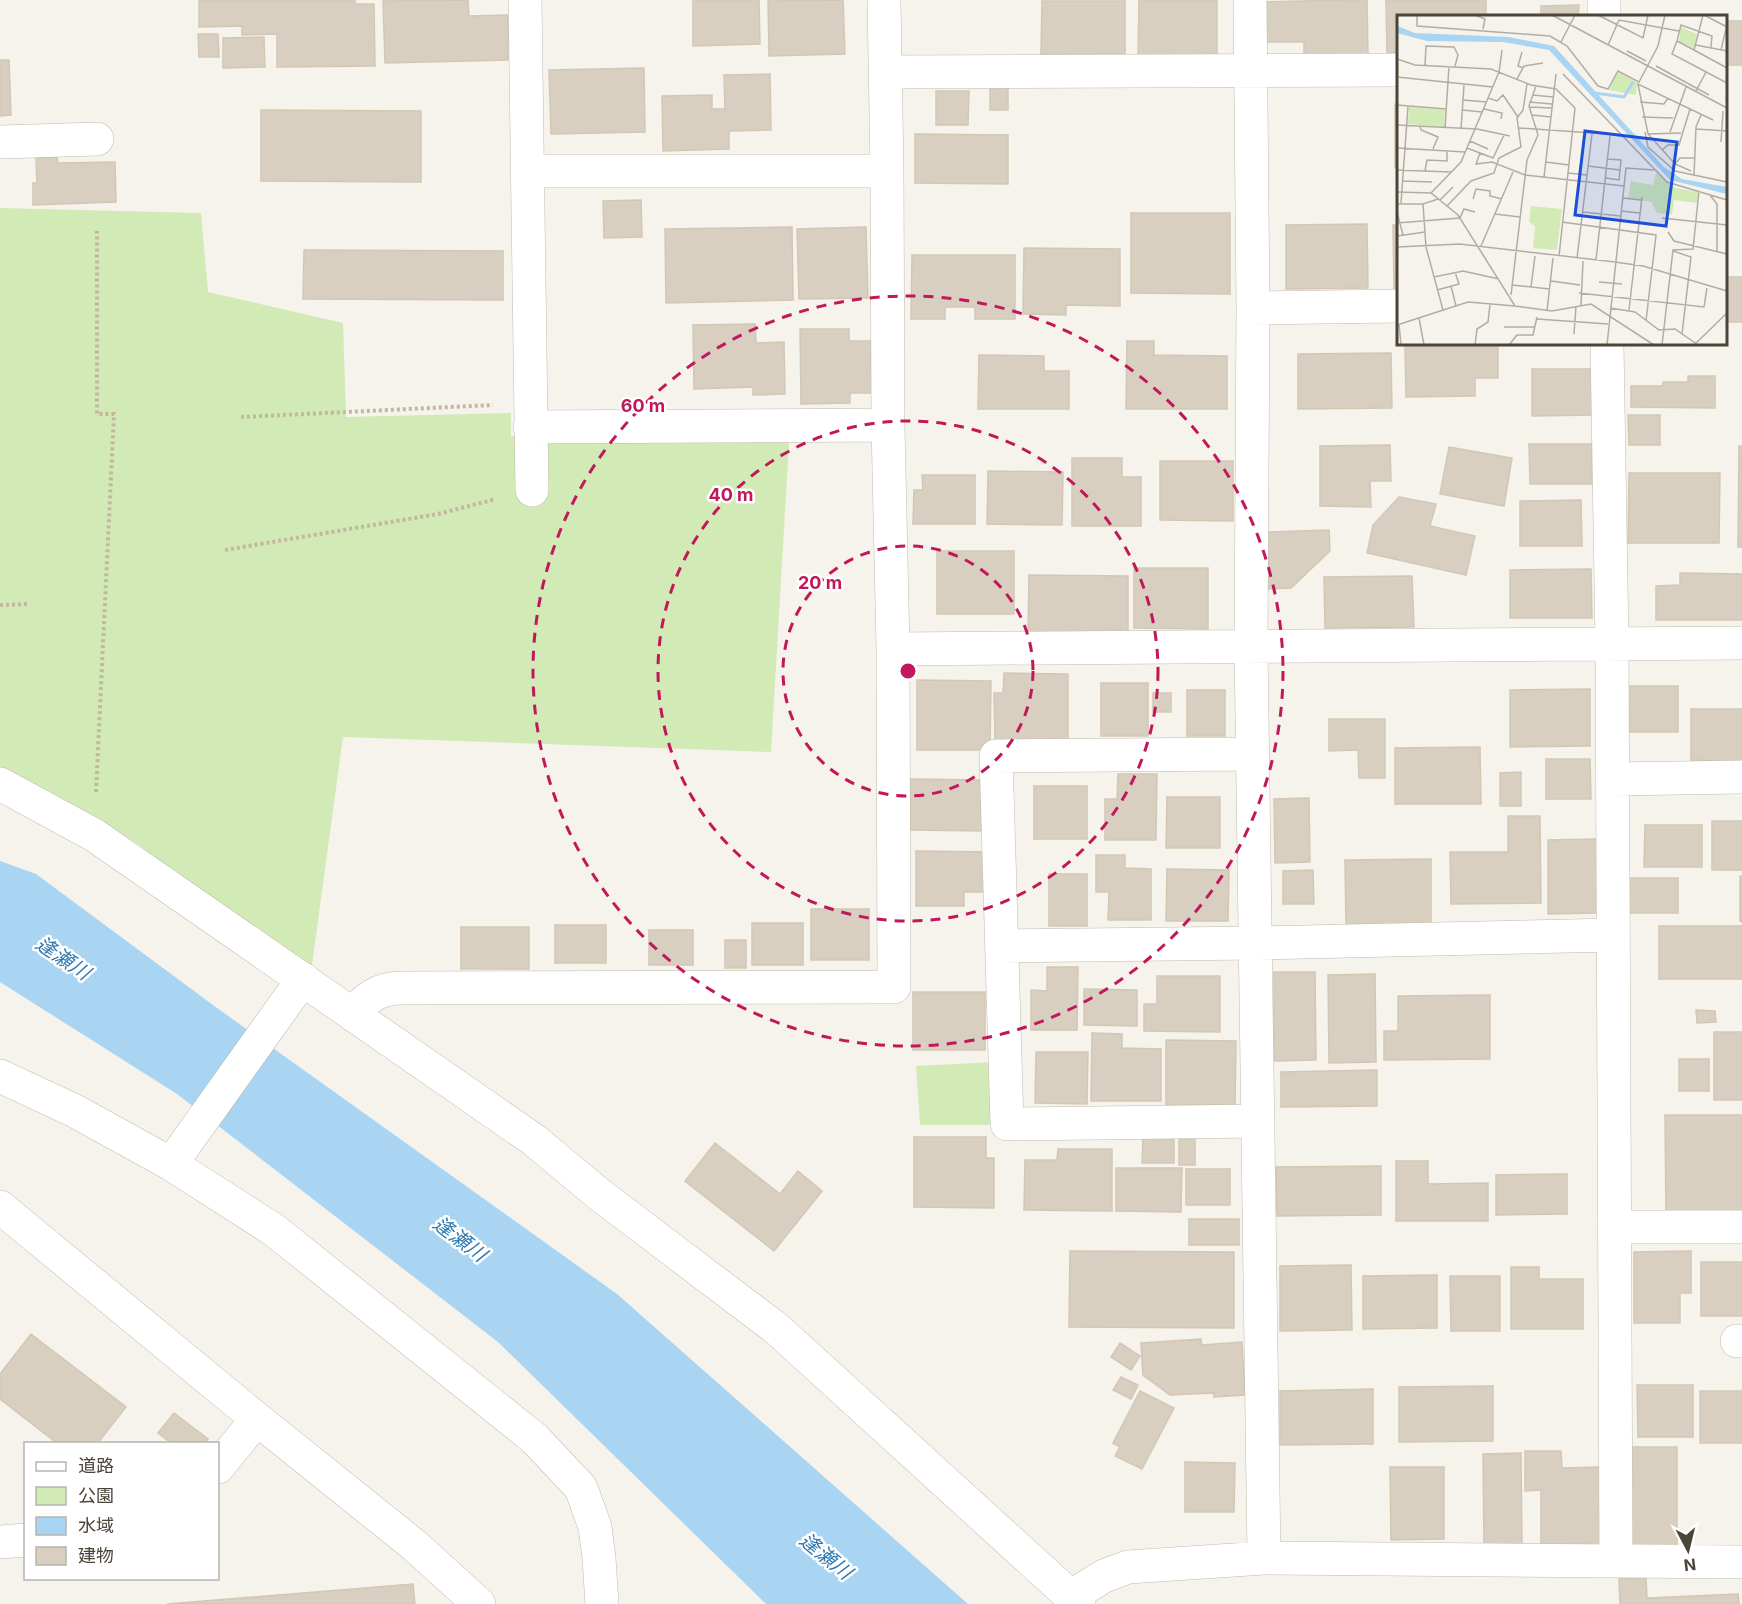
<svg xmlns="http://www.w3.org/2000/svg" width="1742" height="1604" viewBox="0 0 1742 1604" font-family="Inter,'Noto Sans JP',sans-serif">
  <style>
    .green { fill: #d2eab5 }
    .water { fill: #a9d4f2 }
    .building { fill: #d8cfc1; stroke: #d3c7b4; stroke-width: 1.5 }
    .lines { fill: none; stroke-linecap: round; stroke-linejoin: round }
    .minor-casing { stroke: #c2bbae; stroke-width: 34 }
    .path { stroke: #c4b79f; stroke-width: 4; stroke-dasharray: 3 3; stroke-linecap: butt }
    .minor { stroke: #fff; stroke-width: 33 }
    .ring { fill: none; stroke: #c2185b; stroke-width: 3; stroke-dasharray: 10 8 }
    .labels { text-anchor: middle; dominant-baseline: central; stroke-width: 5; stroke-linejoin: round; paint-order: stroke }
    .water-label { font-size: 20px; font-style: italic; fill: #2e7ab2; stroke: #fff }
    .inset-river { fill: none; stroke: #a9d4f2; stroke-width: 3 }
    .inset-road { fill: none; stroke: #b2ada4; stroke-width: 1.5 }
    .view { fill: #1d4ed8; fill-opacity: 0.15; stroke: #1d4ed8; stroke-width: 3 }
    .inset-edge { fill: none; stroke: #4b4439; stroke-width: 3 }
    .centre { fill: #c2185b; stroke: #fff; stroke-width: 3 }
    .ring-label { font-size: 18px; text-anchor: middle; font-weight: bold; fill: #c2185b; stroke: #fff; stroke-width: 5; stroke-linejoin: round; paint-order: stroke }
  </style>
  <rect width="100%" height="100%" fill="#f6f3ec"/>
  <path class="green" d="M 0,208 L 201,213 L 208,292 L 343,323 L 346,417 L 511,413 L 511,436 L 789,443 L 771,752 L 343,737 L 312,965 L 302,966 L 228,915 L 137,843 L 31,784 L 0,770 Z
    M 995,1062 L 996,1125 L 920,1125 L 916,1066 Z"/>
  <path class="water" d="M 0,861 L 36,874 L 217,1008 L 617,1294 L 968,1604 L 766,1604 L 498,1342 L 177,1094 L 0,982 Z"/>
  <path class="building" d="M 199,0 L 355,0 L 355,4 L 374,4 L 375,66 L 277,67 L 277,34 L 242,35 L 242,26 L 199,27 Z
    M 468,0 L 469,16 L 508,15 L 508,60 L 385,63 L 383,1 Z
    M 693,0 L 759,0 L 760,44 L 693,46 Z
    M 843,0 L 845,54 L 769,56 L 768,1 Z
    M 1139,0 L 1217,0 L 1217,57 L 1138,57 Z
    M 1342,0 L 1367,0 L 1368,55 L 1304,56 L 1304,42 L 1262,42 L 1261,2 Z
    M 1386,0 L 1486,0 L 1486,16 L 1398,16 L 1398,52 L 1387,53 Z
    M 1042,1 L 1125,1 L 1125,54 L 1041,54 Z
    M 1579,5 L 1578,16 L 1541,16 L 1541,6 Z
    M 1726,21 L 1742,21 L 1742,65 L 1726,65 Z
    M 198,34 L 218,34 L 219,57 L 199,57 Z
    M 264,37 L 265,67 L 223,68 L 223,38 Z
    M 0,60 L 9,60 L 11,115 L 0,116 Z
    M 644,68 L 645,132 L 551,134 L 549,70 Z
    M 770,74 L 771,130 L 729,131 L 729,149 L 663,151 L 662,96 L 712,95 L 712,109 L 725,109 L 724,75 Z
    M 990,86 L 1008,86 L 1008,110 L 990,110 Z
    M 936,91 L 969,91 L 968,125 L 936,125 Z
    M 1395,104 L 1398,104 L 1398,167 L 1395,167 Z
    M 261,110 L 421,111 L 421,182 L 261,181 Z
    M 915,134 L 1008,135 L 1008,184 L 915,183 Z
    M 57,157 L 58,163 L 115,162 L 116,202 L 33,205 L 33,183 L 37,183 L 36,158 Z
    M 641,200 L 642,237 L 604,238 L 603,201 Z
    M 1131,213 L 1230,213 L 1230,294 L 1131,293 Z
    M 1367,224 L 1368,288 L 1286,289 L 1286,225 Z
    M 1393,225 L 1398,225 L 1398,290 L 1394,290 Z
    M 792,227 L 793,300 L 666,303 L 665,229 Z
    M 866,227 L 868,298 L 799,299 L 797,229 Z
    M 1024,248 L 1120,249 L 1120,306 L 1066,305 L 1066,315 L 1023,314 Z
    M 304,250 L 503,251 L 503,300 L 303,299 Z
    M 912,255 L 1015,255 L 1015,319 L 975,319 L 975,307 L 945,307 L 945,319 L 911,319 Z
    M 1726,277 L 1742,277 L 1742,322 L 1726,322 Z
    M 755,324 L 756,343 L 784,342 L 785,394 L 753,395 L 753,387 L 694,389 L 693,325 Z
    M 800,329 L 849,329 L 849,341 L 871,341 L 872,393 L 850,393 L 850,403 L 801,404 Z
    M 1127,341 L 1154,341 L 1154,355 L 1227,356 L 1227,409 L 1126,409 Z
    M 1405,344 L 1498,344 L 1498,378 L 1475,378 L 1475,396 L 1406,397 Z
    M 1391,353 L 1392,408 L 1298,409 L 1298,354 Z
    M 979,355 L 1044,356 L 1044,371 L 1069,371 L 1069,409 L 978,409 Z
    M 1532,369 L 1594,369 L 1594,415 L 1532,416 Z
    M 1688,376 L 1715,376 L 1715,408 L 1631,407 L 1631,386 L 1663,386 L 1663,382 L 1688,382 Z
    M 1628,415 L 1660,415 L 1660,445 L 1629,445 Z
    M 1529,444 L 1592,444 L 1592,484 L 1530,484 Z
    M 1390,445 L 1391,481 L 1370,481 L 1371,507 L 1320,506 L 1320,446 Z
    M 1739,446 L 1742,446 L 1742,547 L 1738,547 Z
    M 1449,447 L 1512,458 L 1504,506 L 1440,494 Z
    M 1072,458 L 1122,458 L 1122,477 L 1141,477 L 1141,526 L 1072,526 Z
    M 1160,461 L 1233,461 L 1233,521 L 1160,520 Z
    M 988,471 L 1063,472 L 1062,525 L 987,524 Z
    M 1629,473 L 1720,473 L 1719,543 L 1628,543 Z
    M 922,475 L 975,475 L 975,524 L 913,524 L 914,490 L 923,490 Z
    M 1399,497 L 1436,504 L 1430,526 L 1475,536 L 1466,575 L 1367,553 L 1373,525 Z
    M 1581,500 L 1582,546 L 1520,546 L 1520,501 Z
    M 1329,530 L 1330,551 L 1291,588 L 1268,589 L 1267,532 Z
    M 937,551 L 1014,551 L 1014,614 L 937,614 Z
    M 1134,568 L 1208,568 L 1208,629 L 1134,628 Z
    M 1591,569 L 1592,618 L 1510,618 L 1510,570 Z
    M 1680,573 L 1742,574 L 1742,620 L 1656,620 L 1656,586 L 1680,585 Z
    M 1029,575 L 1128,576 L 1128,633 L 1028,633 Z
    M 1412,576 L 1414,627 L 1325,628 L 1324,577 Z
    M 1004,673 L 1068,674 L 1068,740 L 995,740 L 994,693 L 1003,693 Z
    M 917,680 L 991,681 L 990,750 L 917,750 Z
    M 1101,683 L 1148,683 L 1148,736 L 1101,736 Z
    M 1627,686 L 1678,686 L 1678,732 L 1627,732 Z
    M 1590,689 L 1590,746 L 1510,747 L 1510,690 Z
    M 1187,690 L 1225,690 L 1225,736 L 1187,736 Z
    M 1153,693 L 1171,693 L 1171,712 L 1153,712 Z
    M 1691,709 L 1742,709 L 1742,761 L 1691,760 Z
    M 1329,719 L 1385,719 L 1385,778 L 1359,778 L 1358,750 L 1329,751 Z
    M 1480,747 L 1481,804 L 1395,804 L 1395,748 Z
    M 1546,759 L 1590,759 L 1591,799 L 1546,799 Z
    M 1521,772 L 1521,806 L 1500,806 L 1500,773 Z
    M 1118,774 L 1157,774 L 1156,840 L 1105,840 L 1105,799 L 1117,799 Z
    M 910,779 L 988,780 L 988,831 L 910,830 Z
    M 1034,786 L 1087,786 L 1087,839 L 1034,839 Z
    M 1167,797 L 1220,797 L 1220,848 L 1166,848 Z
    M 1309,798 L 1310,862 L 1275,863 L 1274,799 Z
    M 1508,816 L 1540,816 L 1541,903 L 1451,904 L 1450,852 L 1508,852 Z
    M 1712,821 L 1742,821 L 1742,870 L 1712,870 Z
    M 1645,825 L 1702,825 L 1702,867 L 1644,867 Z
    M 1597,839 L 1597,913 L 1548,914 L 1548,840 Z
    M 916,851 L 992,852 L 992,892 L 964,892 L 964,906 L 916,906 Z
    M 1096,855 L 1125,855 L 1125,868 L 1151,869 L 1151,920 L 1108,920 L 1109,892 L 1096,892 Z
    M 1431,859 L 1431,925 L 1346,926 L 1345,860 Z
    M 1167,869 L 1229,870 L 1228,921 L 1166,921 Z
    M 1313,870 L 1314,904 L 1283,904 L 1283,871 Z
    M 1049,874 L 1087,874 L 1087,926 L 1049,926 Z
    M 1740,876 L 1742,876 L 1742,922 L 1740,921 Z
    M 1626,878 L 1678,878 L 1678,913 L 1626,913 Z
    M 811,909 L 869,909 L 869,960 L 811,960 Z
    M 752,923 L 803,923 L 803,965 L 752,965 Z
    M 555,925 L 606,925 L 606,963 L 555,963 Z
    M 1659,926 L 1742,926 L 1742,979 L 1659,979 Z
    M 461,927 L 529,927 L 529,969 L 461,969 Z
    M 649,930 L 693,930 L 693,965 L 649,965 Z
    M 725,940 L 746,940 L 746,968 L 725,968 Z
    M 1047,967 L 1078,967 L 1077,1030 L 1031,1030 L 1031,990 L 1047,991 Z
    M 1274,972 L 1315,972 L 1316,1060 L 1274,1061 Z
    M 1375,974 L 1376,1062 L 1329,1063 L 1328,975 Z
    M 1157,976 L 1220,976 L 1220,1032 L 1144,1031 L 1144,1004 L 1157,1004 Z
    M 1084,989 L 1137,990 L 1137,1026 L 1084,1025 Z
    M 913,992 L 985,992 L 985,1050 L 913,1050 Z
    M 1490,995 L 1490,1059 L 1384,1060 L 1384,1031 L 1398,1031 L 1398,996 Z
    M 1696,1010 L 1715,1011 L 1716,1022 L 1697,1023 Z
    M 1714,1032 L 1742,1032 L 1742,1100 L 1714,1100 Z
    M 1092,1033 L 1122,1034 L 1122,1048 L 1161,1049 L 1161,1101 L 1091,1101 Z
    M 1166,1040 L 1236,1041 L 1235,1105 L 1166,1105 Z
    M 1036,1052 L 1088,1052 L 1087,1104 L 1035,1103 Z
    M 1679,1059 L 1709,1059 L 1709,1091 L 1679,1091 Z
    M 1377,1070 L 1377,1106 L 1281,1107 L 1281,1072 Z
    M 1665,1115 L 1742,1115 L 1742,1215 L 1666,1215 Z
    M 914,1137 L 986,1137 L 986,1158 L 994,1158 L 994,1208 L 914,1207 Z
    M 1143,1138 L 1174,1139 L 1174,1163 L 1142,1163 Z
    M 1179,1139 L 1195,1139 L 1195,1165 L 1179,1165 Z
    M 715,1143 L 780,1194 L 798,1171 L 822,1191 L 774,1251 L 685,1181 Z
    M 1058,1149 L 1112,1149 L 1112,1211 L 1024,1210 L 1025,1160 L 1057,1160 Z
    M 1396,1161 L 1428,1161 L 1428,1184 L 1488,1183 L 1488,1221 L 1396,1221 Z
    M 1381,1166 L 1381,1215 L 1277,1216 L 1276,1167 Z
    M 1116,1168 L 1182,1168 L 1181,1212 L 1116,1211 Z
    M 1186,1169 L 1230,1169 L 1230,1205 L 1186,1205 Z
    M 1567,1174 L 1567,1214 L 1496,1215 L 1496,1175 Z
    M 1189,1219 L 1239,1219 L 1239,1245 L 1189,1245 Z
    M 1070,1251 L 1234,1252 L 1234,1328 L 1069,1327 Z
    M 1691,1251 L 1691,1293 L 1680,1293 L 1680,1323 L 1634,1323 L 1634,1252 Z
    M 1701,1262 L 1742,1262 L 1742,1316 L 1701,1316 Z
    M 1351,1265 L 1352,1330 L 1280,1331 L 1280,1266 Z
    M 1511,1267 L 1539,1267 L 1539,1279 L 1583,1279 L 1583,1329 L 1511,1329 Z
    M 1437,1275 L 1437,1328 L 1363,1329 L 1363,1276 Z
    M 1450,1276 L 1500,1276 L 1500,1331 L 1451,1331 Z
    M 31,1334 L 126,1407 L 97,1444 L 58,1444 L 0,1399 L 0,1374 Z
    M 1201,1339 L 1202,1345 L 1242,1342 L 1245,1395 L 1214,1397 L 1214,1393 L 1170,1395 L 1143,1375 L 1141,1343 Z
    M 1120,1343 L 1140,1356 L 1131,1370 L 1111,1357 Z
    M 1121,1377 L 1138,1385 L 1131,1399 L 1113,1390 Z
    M 1637,1385 L 1693,1385 L 1693,1437 L 1638,1437 Z
    M 1493,1386 L 1493,1441 L 1399,1442 L 1399,1387 Z
    M 1373,1389 L 1373,1444 L 1280,1445 L 1280,1391 Z
    M 1140,1391 L 1174,1408 L 1142,1469 L 1115,1456 L 1120,1447 L 1113,1443 Z
    M 1700,1391 L 1742,1391 L 1742,1443 L 1700,1443 Z
    M 174,1413 L 208,1439 L 205,1444 L 172,1444 L 158,1433 Z
    M 1624,1447 L 1677,1447 L 1677,1548 L 1626,1548 Z
    M 1525,1451 L 1561,1451 L 1562,1468 L 1602,1467 L 1603,1546 L 1541,1545 L 1541,1490 L 1525,1491 Z
    M 1521,1453 L 1522,1546 L 1484,1546 L 1483,1454 Z
    M 1185,1462 L 1235,1463 L 1234,1512 L 1185,1512 Z
    M 1390,1467 L 1444,1467 L 1444,1539 L 1391,1540 Z
    M 1646,1578 L 1647,1598 L 1738,1594 L 1739,1604 L 1620,1604 L 1619,1579 Z
    M 413,1584 L 415,1604 L 167,1604 Z"/>
  <g class="lines">
    <g class="minor-casing">
      <path id="minor" d="M 525,0 L 532,490
        M 1250,0 L 1253,308 L 1251,647 L 1264,1558
        M 1604,16 L 1604,0
        M 885,72 L 1398,70
        M 0,142 L 97,139
        M 527,171 L 887,171
        M 1253,308 L 1398,306
        M 1607,344 L 1612,643 L 1616,1560
        M 530,427 L 888,425
        M 893,649 L 1742,643
        M 1252,754 L 996,756 L 1007,1124 L 1258,1121
        M 1613,779 L 1742,777
        M 0,784 L 94,835 L 534,1140 L 600,1195 L 777,1329 L 1079,1604
        M 1002,946 L 1256,943 L 1613,935
        M 353,1015 C 365,998 378,989 399,988 L 894,987 L 893,649 L 888,425 L 887,171 L 884,0
        M 0,1076 L 75,1111 L 171,1164 L 274,1230 L 535,1439 L 581,1488 L 595,1527 L 599,1558 L 602,1604
        M 171,1164 L 303,979
        M 0,1207 L 257,1419 L 414,1545 L 479,1604
        M 1615,1227 L 1742,1227
        M 1737,1341 L 1742,1341
        M 218,1467 L 257,1419
        M 0,1542 L 26,1540
        M 1070,1597 L 1104,1576 L 1128,1567 L 1264,1558 L 1742,1562"/>
    </g>
    <path class="path" d="M 241,417 L 493,405
      M 225,550 L 438,514 L 496,499
      M 0,605 L 29,604
      M 96,792 L 114,414 L 97,414 L 97,231"/>
    <use href="#minor" class="minor"/>
  </g>
  <g class="ring">
    <circle cx="908" cy="671" r="125"/>
    <circle cx="908" cy="671" r="250"/>
    <circle cx="908" cy="671" r="375"/>
  </g>
  <g class="labels">
    <g class="water-label">
      <text transform="translate(63 958) rotate(34)">逢瀬川</text>
      <text transform="translate(460 1239) rotate(37)">逢瀬川</text>
      <text transform="translate(826 1556) rotate(39)">逢瀬川</text>
    </g>
  </g>
  <g transform="translate(1397 15)">
    <rect width="330" height="330" fill="#f6f3ec"/>
    <path d="M 284,12 L 300,19 L 297,33 L 282,27 ZM 221,57 L 240,67 L 239,80 L 212,75 ZM 12,92 L 48,95 L 47,112 L 11,109 ZM 259,158 L 278,173 L 302,177 L 300,188 L 277,185 L 275,200 L 260,198 L 254,187 L 231,183 L 234,166 L 256,170 ZM 134,191 L 165,194 L 160,235 L 136,233 L 138,211 L 132,207 Z" fill="#d2eab5"/>
    <path d="M 0,11 L 18,18 L 112,22 L 157,31 L 267,152 L 285,164 L 330,172 L 330,179 L 273,165 L 152,35 L 106,27 L 30,26 L 0,18 Z" fill="#a9d4f2"/>
    <path class="inset-river" d="M 197,78 L 227,82 L 236,67"/>
    <path class="inset-road" d="M 20,0 L 20,11 L 153,21 L 170,31 L 201,71 L 211,74 L 221,56 L 242,67 L 261,31 L 268,0M 78,0 L 88,4 L 86,14M 155,0 L 330,93M 201,0 L 246,23 L 251,0M 306,0 L 297,35 L 330,53M 307,0 L 330,12M 280,26 L 275,39 L 330,68M 164,27 L 178,0M 211,30 L 222,5 L 282,16M 299,30 L 330,36M 297,35 L 280,26 L 284,10 L 315,21 L 314,32M 324,35 L 329,14M 230,36 L 249,46M 125,37 L 121,51 L 126,53M 0,44 L 18,50 L 94,54 L 134,70 L 159,74 L 178,93 L 162,241M 28,50 L 29,31 L 57,32 L 61,40 L 58,51M 259,51 L 312,80M 166,59 L 270,167 L 330,185M 0,62 L 96,72M 120,64 L 127,51 L 146,48M 299,76 L 309,57M 136,80 L 156,82M 91,83 L 100,86 L 106,80 L 121,102M 66,85 L 90,87M 132,87 L 155,89M 243,87 L 267,89 L 271,83M 0,90 L 49,94M 132,92 L 155,93M 87,94 L 105,98 L 104,104M 65,95 L 85,97M 135,100 L 154,102M 245,102 L 276,103M 0,110 L 80,114 L 113,121M 23,111 L 24,115 L 41,122 L 36,134M 48,113 L 52,51M 122,113 L 224,120M 64,114 L 67,70M 299,114 L 330,116M 248,117 L 251,132 L 278,156 L 330,167M 273,117 L 289,72M 251,119 L 284,118M 73,126 L 91,134M 324,127 L 326,96M 0,133 L 68,137M 70,133 L 96,143 L 107,120M 265,135 L 271,130 L 282,130 L 293,94M 83,138 L 79,149 L 95,147 L 128,160 L 227,171M 149,147 L 172,150M 278,149 L 283,143 L 298,143M 191,151 L 223,155M 0,155 L 54,157M 28,156 L 30,145 L 50,146 L 50,135M 294,156 L 278,149 L 251,119 L 241,69 L 316,105M 171,158 L 190,160M 297,161 L 299,112 L 304,100M 147,162 L 159,59M 209,163 L 222,165 L 224,145 L 211,144M 5,166 L 35,167M 0,177 L 34,178 L 61,200 L 118,291 L 155,296 L 194,289 L 257,330M 34,178 L 64,147 L 102,57 L 105,35M 312,179 L 320,189 L 320,236M 226,183 L 244,185M 76,184 L 79,174 L 93,176 L 93,181 L 105,184M 43,185 L 56,172M 4,188 L 11,91M 0,189 L 26,189 L 41,184M 26,189 L 29,232 L 46,295M 50,191 L 74,166 L 97,158 L 102,143 L 124,132 L 120,103 L 126,95 L 130,69M 224,196 L 243,198M 0,197 L 6,220M 186,197 L 223,201M 98,199 L 123,202M 265,203 L 330,210M 165,207 L 259,220 L 249,306M 0,208 L 63,203 L 67,194 L 78,197M 271,217 L 277,226 L 330,239M 0,221 L 28,217M 84,231 L 116,157M 0,232 L 63,229 L 218,247 L 246,251 L 330,276M 276,236 L 294,242 L 285,319M 180,243 L 195,119M 199,245 L 213,121M 37,262 L 66,256 L 102,264M 154,266 L 183,270M 202,267 L 225,269M 115,270 L 153,274M 54,271 L 59,291M 134,272 L 138,241M 40,275 L 62,269 L 58,257M 182,278 L 307,292 L 310,273M 114,280 L 130,145 L 141,120 L 132,91 L 139,71M 184,290 L 186,246M 213,293 L 238,297 L 262,315 L 278,314 L 301,330M 232,295 L 245,182M 150,296 L 156,243M 22,303 L 27,330M 140,304 L 211,309M 2,309 L 4,330M 0,310 L 71,287 L 118,291M 107,312 L 137,312M 177,319 L 179,291M 78,330 L 80,314 L 91,307 L 93,289M 112,330 L 120,320 L 136,320 L 140,302M 210,330 L 229,153 L 257,155M 265,330 L 276,235 L 296,234 L 302,176M 297,330 L 330,298"/>
    <path class="view" d="M 188,116 L 280,127 L 269,211 L 178,200 Z"/>
    <rect width="330" height="330" class="inset-edge"/>
  </g>
  <circle cx="908" cy="671" r="9" class="centre"/>
  <g class="ring-label">
    <text x="643" y="412">60 m</text>
    <text x="731" y="501">40 m</text>
    <text x="820" y="589">20 m</text>
  </g>
  <rect x="24" y="1442" width="195" height="138" fill="#ffffff" stroke="#b7b4b0" stroke-width="1.5"/>
  <rect x="36" y="1462" width="30" height="9" fill="#ffffff" stroke="#b7b4b0" stroke-width="1.5"/>
  <text x="78" y="1472" font-size="18" fill="#4b4439">道路</text>
  <rect x="36" y="1487" width="30" height="18" fill="#d2eab5" stroke="#b7b4b0" stroke-width="1.5"/>
  <text x="78" y="1502" font-size="18" fill="#4b4439">公園</text>
  <rect x="36" y="1517" width="30" height="18" fill="#a9d4f2" stroke="#b7b4b0" stroke-width="1.5"/>
  <text x="78" y="1532" font-size="18" fill="#4b4439">水域</text>
  <rect x="36" y="1547" width="30" height="18" fill="#d8cfc1" stroke="#b7b4b0" stroke-width="1.5"/>
  <text x="78" y="1562" font-size="18" fill="#4b4439">建物</text>
  <g transform="translate(1688 1550) rotate(173)" stroke="#ffffff" stroke-width="4.5" paint-order="stroke">
  <path d="M0-4.5L10 22L0 15L-10 22Z" fill="#4b4439"/>
  <text y="-9" font-size="16" font-weight="bold" text-anchor="middle" fill="#4b4439">N</text>
  </g>
</svg>
